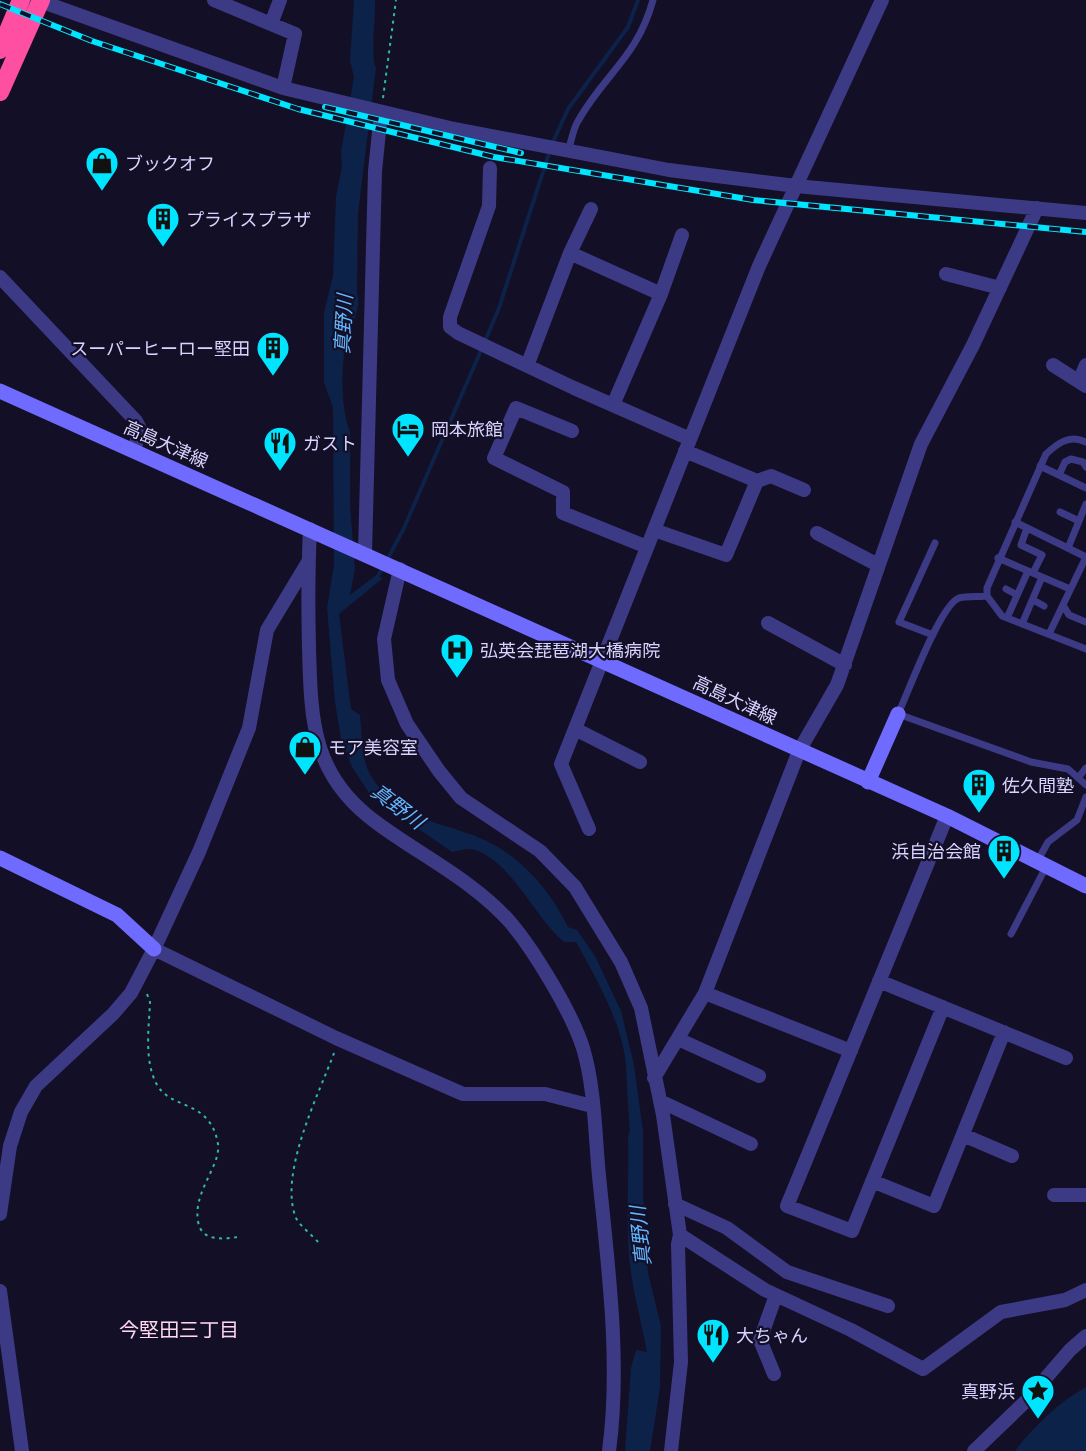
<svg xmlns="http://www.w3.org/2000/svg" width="1086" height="1451" viewBox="0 0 1086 1451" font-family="Quicksand,'Noto Sans JP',sans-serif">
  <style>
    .water { fill: #0c2248 }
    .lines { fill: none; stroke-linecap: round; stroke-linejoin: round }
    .stream { stroke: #0c2248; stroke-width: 4 }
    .path { stroke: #2fb8b0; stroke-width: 2; stroke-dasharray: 3 4.5; stroke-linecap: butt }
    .lane { stroke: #3d3a85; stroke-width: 7 }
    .street { stroke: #3d3a85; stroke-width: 14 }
    .secondary { stroke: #6f6bff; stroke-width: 15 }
    .highway { stroke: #ff4fa3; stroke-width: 18 }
    .rail-casing { stroke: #00e5ff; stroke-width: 6 }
    .rail { stroke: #130f26; stroke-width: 4; stroke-dasharray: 11; stroke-linecap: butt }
    .labels { text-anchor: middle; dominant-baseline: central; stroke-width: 4.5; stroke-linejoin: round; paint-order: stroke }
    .poi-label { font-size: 18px; fill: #d9d4ff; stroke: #130f26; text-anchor: start }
    .street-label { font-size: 18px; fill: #d9d4ff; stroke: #130f26 }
    .water-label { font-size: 20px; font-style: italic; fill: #62b6ff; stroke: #130f26 }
    .neighbourhood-label { font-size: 20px; fill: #ffd6f0; stroke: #130f26 }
  </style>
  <rect width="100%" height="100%" fill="#130f26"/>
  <path class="water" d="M 354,0 L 375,0 C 376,18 370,54 376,68 L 358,213 L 357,293 C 363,311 347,329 345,347 C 341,373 341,408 350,432 L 350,505 L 355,569 L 350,595 L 375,576 L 383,578 L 339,614 L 351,709 L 360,715 C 362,733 361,759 370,774 C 397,822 444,821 487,841 C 523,859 551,891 568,927 L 577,930 L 595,956 L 621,1011 L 634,1065 L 643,1131 L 643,1196 L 648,1273 L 661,1326 L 660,1388 L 650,1451 L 625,1451 L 631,1368 L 636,1350 L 647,1352 C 641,1320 632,1289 629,1256 C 626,1216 629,1177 628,1136 L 630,1131 C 628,1109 627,1088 626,1066 C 623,1025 596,978 576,942 L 564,942 C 534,917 512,862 475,850 C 468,847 459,851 452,852 L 371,796 L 352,767 L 341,738 L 335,702 L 327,608 L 334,565 L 333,408 L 324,382 L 324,312 L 333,276 L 336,196 L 342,167 L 341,152 L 354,77 L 350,61 Z
    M 1086,1387 L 1086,1451 L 1015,1451 C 1034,1426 1059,1402 1086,1387 Z"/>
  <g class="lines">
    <path class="stream" d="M 485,341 L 499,308 L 552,144 L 568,109 L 628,27 L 638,0
      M 387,560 L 404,528 L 482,348
      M 375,581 L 383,567"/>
    <path class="path" d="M 383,98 L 396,0
      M 147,994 L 150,1002 C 149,1027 144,1059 156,1083 C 170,1111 210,1098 218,1144 C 221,1166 193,1191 198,1221 C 201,1242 223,1239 238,1237
      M 318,1242 C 312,1235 300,1226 296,1218 C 278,1174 319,1094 334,1053"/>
    <path class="lane" d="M 568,152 C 571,142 573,129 578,121 C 605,73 637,58 653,0
      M 1086,442 C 1070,434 1058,443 1046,454 L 987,588 L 987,596 L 1002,616 L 1086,649
      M 1040,466 L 1086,488
      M 1059,475 L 1065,462 L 1071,459 L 1083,462 L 1086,467
      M 1060,512 L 1079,521
      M 1015,522 L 1086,557 L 1049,634
      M 1027,528 L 1021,545 L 1042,555 L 1033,573
      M 1068,548 L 1086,504
      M 998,558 L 1070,589
      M 1006,589 L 1017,595
      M 987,596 C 979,597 967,596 959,598 C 940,605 908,693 898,714 L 1031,762 L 1068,769 L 1086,785
      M 1033,600 L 1044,606
      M 1063,605 L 1069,615 L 1086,622
      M 1007,618 L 1028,571
      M 1022,624 L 1042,577
      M 933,635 L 899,622 L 935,543
      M 1078,778 L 1086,768
      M 1038,860 L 1048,842 L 1077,820 L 1086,797
      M 1011,934 L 1047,865"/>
    <path class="street" d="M 37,0 L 283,88 L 450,128 L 669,170 L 796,186 L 1086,213
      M 214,0 L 295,34 L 283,88
      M 271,24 L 280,0
      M 490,168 L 489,206 L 450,317 L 450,327 L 458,333 L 574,388 L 690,439
      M 570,253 L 661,294
      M 946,274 L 1000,288
      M 0,277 L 136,421 L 140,429 L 134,451
      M 1053,365 L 1086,386
      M 527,366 L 570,253 L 591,209
      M 1079,381 L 1086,365
      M 613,405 L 661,294 L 682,235
      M 572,431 L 516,408 L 494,458 L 563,492 L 563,513 L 647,547
      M 757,481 L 771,476 L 804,490
      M 310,529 C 308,569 308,608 309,648 C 311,722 312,776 377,823 C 420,855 474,881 510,922 C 534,950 572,1013 583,1048 C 595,1088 595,1135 599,1176 C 608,1265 621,1363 609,1451
      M 654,530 L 726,555 L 757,481 L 685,451
      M 817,533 L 878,565
      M 365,553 L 375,171 L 381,112
      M 400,569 L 384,639 L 388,680 L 407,724 L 439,771 L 461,798 L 540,851 L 575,887 L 621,962 L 641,1008 L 663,1115 L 680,1235 L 678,1244 L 681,1362 L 671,1451
      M 768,623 L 845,665
      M 575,729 L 640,762
      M 589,829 L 561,764 L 759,266 L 882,0
      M 154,949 L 336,1038 L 463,1094 L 545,1094 L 592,1106
      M 879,981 L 1066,1058
      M 705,993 L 851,1051
      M 943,1007 L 852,1231 L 787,1206 L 947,816
      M 678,1039 L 759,1076
      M 654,1078 L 705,993 L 799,751 L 837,685 L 921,444 L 973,345 L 1037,208
      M 660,1101 L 751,1144
      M 963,1135 L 1012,1156
      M 872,1181 L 934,1206 L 1004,1032
      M 1054,1195 L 1086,1195
      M 675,1204 L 727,1228 L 787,1272 L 888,1306
      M 0,1214 L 10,1146 L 21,1112 L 36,1086 L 113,1014 L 131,993 L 154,949 L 199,852 L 249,728 L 267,630 L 308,562
      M 680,1235 L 765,1290 L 851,1330 L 923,1369 L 1001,1312 L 1065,1300 L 1086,1290
      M 0,1291 L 22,1451
      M 774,1374 L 760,1340 L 776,1295
      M 974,1451 L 1025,1402 L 1070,1350 L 1086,1336"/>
    <path class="secondary" d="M 0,391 L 947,816 L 1086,886
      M 868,782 L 898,714
      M 0,858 L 117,915 L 154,949"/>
    <path class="highway" d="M 0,50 L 21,0
      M 0,92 L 41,0"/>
    <g class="rail-casing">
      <path id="rail" d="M 0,4 L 92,41 L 298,109 L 494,157 L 753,200 L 1086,232
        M 325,107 L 521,153"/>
    </g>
    <use href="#rail" class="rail"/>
  </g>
  <defs>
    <g id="shop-pin" transform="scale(1.725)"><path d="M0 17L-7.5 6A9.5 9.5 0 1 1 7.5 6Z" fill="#00e5ff" stroke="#130f26"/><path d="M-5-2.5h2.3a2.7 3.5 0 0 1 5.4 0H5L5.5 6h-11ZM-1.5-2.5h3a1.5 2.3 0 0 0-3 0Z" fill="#111"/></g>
    <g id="building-pin" transform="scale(1.725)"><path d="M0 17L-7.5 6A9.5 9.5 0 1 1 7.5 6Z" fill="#00e5ff" stroke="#130f26"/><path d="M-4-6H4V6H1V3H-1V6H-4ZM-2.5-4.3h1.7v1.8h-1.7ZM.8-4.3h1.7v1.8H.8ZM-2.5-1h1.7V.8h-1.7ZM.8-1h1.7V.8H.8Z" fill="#111"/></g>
    <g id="hotel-pin" transform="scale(1.725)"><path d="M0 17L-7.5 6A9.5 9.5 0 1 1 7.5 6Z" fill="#00e5ff" stroke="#130f26"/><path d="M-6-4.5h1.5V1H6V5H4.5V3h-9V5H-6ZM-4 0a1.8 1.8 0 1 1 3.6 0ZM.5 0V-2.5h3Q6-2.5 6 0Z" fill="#111"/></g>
    <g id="restaurant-pin" transform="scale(1.725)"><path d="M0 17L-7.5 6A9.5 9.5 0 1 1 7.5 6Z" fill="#00e5ff" stroke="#130f26"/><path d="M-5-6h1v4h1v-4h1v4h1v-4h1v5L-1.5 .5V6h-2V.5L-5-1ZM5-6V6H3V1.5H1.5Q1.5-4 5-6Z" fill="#111"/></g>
    <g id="hospital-pin" transform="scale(1.725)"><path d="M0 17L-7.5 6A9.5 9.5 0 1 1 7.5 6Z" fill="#00e5ff" stroke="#130f26"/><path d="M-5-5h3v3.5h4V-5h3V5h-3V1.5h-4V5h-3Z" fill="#111"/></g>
    <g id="sight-pin" transform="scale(1.725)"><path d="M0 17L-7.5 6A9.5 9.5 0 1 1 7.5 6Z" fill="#00e5ff" stroke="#130f26"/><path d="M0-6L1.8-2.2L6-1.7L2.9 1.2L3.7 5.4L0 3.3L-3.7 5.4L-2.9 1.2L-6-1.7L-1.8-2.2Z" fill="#111"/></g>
  </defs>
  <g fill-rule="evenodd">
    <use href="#shop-pin" x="102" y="163"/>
    <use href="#building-pin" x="163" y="219"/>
    <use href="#building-pin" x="273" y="348"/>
    <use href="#hotel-pin" x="408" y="429"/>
    <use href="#restaurant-pin" x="280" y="443"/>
    <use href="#hospital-pin" x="457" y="650"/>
    <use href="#shop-pin" x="305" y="747"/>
    <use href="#building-pin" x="979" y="785"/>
    <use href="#building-pin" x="1004" y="851"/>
    <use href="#restaurant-pin" x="713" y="1335"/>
    <use href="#sight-pin" x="1038" y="1391"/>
  </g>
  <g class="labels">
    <g class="poi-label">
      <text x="125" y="163">ブックオフ</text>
      <text x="186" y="219">プライスプラザ</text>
      <text x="250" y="348" text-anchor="end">スーパーヒーロー堅田</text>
      <text x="431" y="429">岡本旅館</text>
      <text x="303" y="443">ガスト</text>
      <text x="480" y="650">弘英会琵琶湖大橋病院</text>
      <text x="328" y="747">モア美容室</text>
      <text x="1002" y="785">佐久間塾</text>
      <text x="981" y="851" text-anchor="end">浜自治会館</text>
      <text x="736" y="1335">大ちゃん</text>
      <text x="1015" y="1391" text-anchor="end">真野浜</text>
    </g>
    <g class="street-label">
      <text transform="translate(166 444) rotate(24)">高島大津線</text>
      <text transform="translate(735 700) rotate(25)">高島大津線</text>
    </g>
    <g class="water-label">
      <text transform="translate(343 324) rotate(-87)">真野川</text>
      <text transform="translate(398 806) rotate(37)">真野川</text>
      <text transform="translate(640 1236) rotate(-96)">真野川</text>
    </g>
    <g class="neighbourhood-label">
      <text x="179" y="1329">今堅田三丁目</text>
    </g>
  </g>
</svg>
